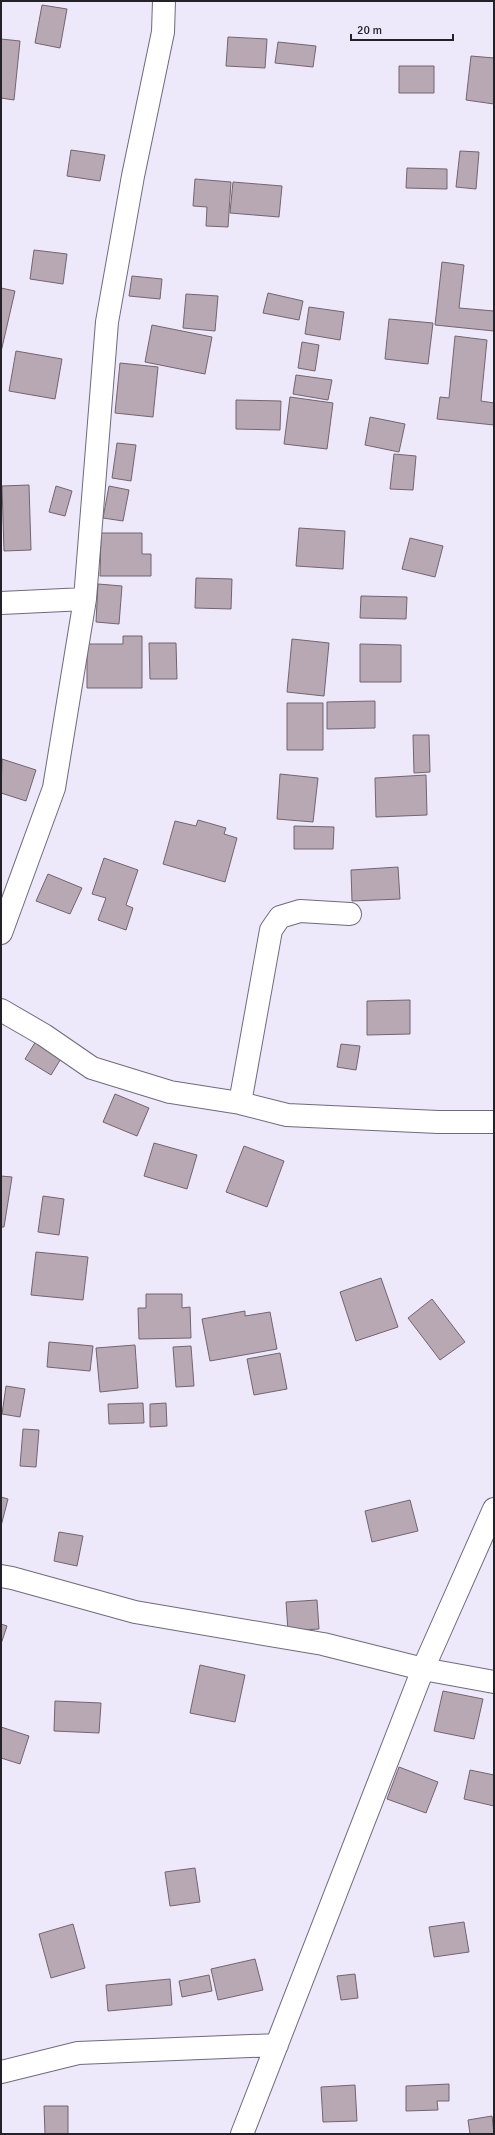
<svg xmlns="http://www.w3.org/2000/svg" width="495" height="2135" viewBox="0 0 495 2135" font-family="Signika,sans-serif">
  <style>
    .building { fill: #b8a8b4; stroke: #736470 }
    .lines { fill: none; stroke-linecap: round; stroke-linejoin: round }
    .minor-casing { stroke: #6f6b7b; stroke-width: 24 }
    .tertiary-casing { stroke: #6f6b7b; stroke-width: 24 }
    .minor { stroke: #fff; stroke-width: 22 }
    .tertiary { stroke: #fff; stroke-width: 22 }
  </style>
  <rect width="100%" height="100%" fill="#ede8fa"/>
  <path class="building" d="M 42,5 L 67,9 L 60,48 L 35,43 Z
    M 228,37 L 267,39 L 265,68 L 226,66 Z
    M 1,39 L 20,41 L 14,100 L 1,98 Z
    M 278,42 L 316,46 L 313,67 L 275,63 Z
    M 471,56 L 494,58 L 494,104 L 466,100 Z
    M 399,66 L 434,66 L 434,93 L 399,93 Z
    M 71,150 L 105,155 L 100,181 L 67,176 Z
    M 460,151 L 479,152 L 476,189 L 456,187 Z
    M 407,168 L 447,169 L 447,189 L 406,188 Z
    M 195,179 L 231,182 L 228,227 L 206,226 L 207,207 L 193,206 Z
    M 233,182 L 282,186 L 279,217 L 230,213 Z
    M 34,250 L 67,254 L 63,284 L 30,279 Z
    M 442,262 L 464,265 L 459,308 L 494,311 L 494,331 L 435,325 Z
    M 132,276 L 162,279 L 160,299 L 129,296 Z
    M 1,288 L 15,291 L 1,352 Z
    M 268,293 L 303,301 L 299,320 L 263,313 Z
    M 186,294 L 218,296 L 215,331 L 183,328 Z
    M 309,307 L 344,312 L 340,340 L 305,334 Z
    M 389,319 L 433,323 L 428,364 L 385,359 Z
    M 152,325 L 212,337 L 205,374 L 145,362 Z
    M 455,336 L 487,340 L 481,401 L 494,403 L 494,425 L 437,419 L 440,397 L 449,398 Z
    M 302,342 L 319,345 L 315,371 L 298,368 Z
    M 16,351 L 62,359 L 55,399 L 9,391 Z
    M 120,363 L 158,367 L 153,417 L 115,413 Z
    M 296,375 L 332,380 L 328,400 L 293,394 Z
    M 290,397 L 333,403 L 327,449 L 284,444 Z
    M 236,400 L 281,401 L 280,430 L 236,429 Z
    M 370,417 L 405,424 L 399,452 L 365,445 Z
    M 117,443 L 136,445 L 131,481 L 112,478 Z
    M 394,454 L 416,456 L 413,490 L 390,489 Z
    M 29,485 L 31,550 L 4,551 L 2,486 Z
    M 56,486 L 72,491 L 65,516 L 49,512 Z
    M 109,486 L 129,490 L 123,521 L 103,518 Z
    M 299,528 L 345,531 L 343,569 L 296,566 Z
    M 101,533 L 142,533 L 142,554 L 151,554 L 151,576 L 100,576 Z
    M 410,538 L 443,546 L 435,577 L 402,569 Z
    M 196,578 L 232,579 L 231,609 L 195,608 Z
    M 98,584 L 122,586 L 119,624 L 96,622 Z
    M 361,596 L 407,597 L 406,619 L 360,618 Z
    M 123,636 L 142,636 L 142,688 L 87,688 L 87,644 L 123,644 Z
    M 292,639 L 329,643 L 324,696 L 287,692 Z
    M 149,643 L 176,643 L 177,679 L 150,679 Z
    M 360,644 L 401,645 L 401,682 L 360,682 Z
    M 375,701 L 375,728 L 327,729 L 327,702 Z
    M 287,703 L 323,703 L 323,750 L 287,750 Z
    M 413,735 L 429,735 L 430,772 L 414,773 Z
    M 2,759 L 36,770 L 26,801 L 1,793 Z
    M 280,774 L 318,778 L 313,822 L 277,819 Z
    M 426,775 L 427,815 L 376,817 L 375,778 Z
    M 198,820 L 226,828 L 224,834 L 237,838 L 225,882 L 163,864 L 175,821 L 196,826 Z
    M 294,826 L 334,827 L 333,849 L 294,849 Z
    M 104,858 L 138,870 L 126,905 L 133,908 L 126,930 L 98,920 L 106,898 L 92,894 Z
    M 398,867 L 400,899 L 352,901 L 351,870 Z
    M 48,874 L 82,888 L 70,914 L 36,901 Z
    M 410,1000 L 410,1034 L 367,1035 L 367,1001 Z
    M 36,1041 L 62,1057 L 51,1075 L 25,1059 Z
    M 341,1044 L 360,1046 L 356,1070 L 337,1067 Z
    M 115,1094 L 149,1108 L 137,1136 L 103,1122 Z
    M 154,1143 L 197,1155 L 187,1189 L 144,1176 Z
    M 244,1146 L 284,1161 L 267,1207 L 226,1192 Z
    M 1,1176 L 12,1177 L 4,1227 L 1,1227 Z
    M 43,1196 L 64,1199 L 59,1235 L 38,1232 Z
    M 36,1252 L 88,1257 L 83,1300 L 31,1295 Z
    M 381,1278 L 398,1327 L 356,1341 L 340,1292 Z
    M 146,1294 L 182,1294 L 182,1308 L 190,1307 L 191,1338 L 139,1339 L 138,1308 L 146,1308 Z
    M 432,1299 L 465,1342 L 440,1360 L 408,1318 Z
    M 245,1311 L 245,1316 L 270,1312 L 277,1349 L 210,1361 L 202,1319 Z
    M 49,1342 L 93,1346 L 90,1371 L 47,1367 Z
    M 135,1345 L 138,1388 L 100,1392 L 96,1348 Z
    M 191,1346 L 194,1386 L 176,1387 L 173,1347 Z
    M 280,1353 L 287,1389 L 254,1395 L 247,1359 Z
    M 6,1386 L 25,1389 L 20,1417 L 2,1414 Z
    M 143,1403 L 144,1423 L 109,1424 L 108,1404 Z
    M 166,1403 L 167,1426 L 150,1427 L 150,1404 Z
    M 23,1429 L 39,1430 L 36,1467 L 20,1466 Z
    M 1,1497 L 8,1499 L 1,1526 Z
    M 410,1500 L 418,1531 L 372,1542 L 365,1511 Z
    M 59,1532 L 83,1536 L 77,1566 L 54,1561 Z
    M 317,1600 L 319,1629 L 288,1631 L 286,1602 Z
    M 1,1624 L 7,1626 L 1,1644 Z
    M 200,1665 L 245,1675 L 235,1722 L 190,1713 Z
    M 443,1691 L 483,1699 L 474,1739 L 434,1731 Z
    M 55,1701 L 101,1703 L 99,1733 L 54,1731 Z
    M 1,1727 L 29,1736 L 20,1764 L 1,1758 Z
    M 399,1767 L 438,1782 L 426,1813 L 387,1799 Z
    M 470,1770 L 494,1775 L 494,1806 L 464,1799 Z
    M 195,1868 L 200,1902 L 170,1906 L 165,1872 Z
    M 464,1922 L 469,1952 L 434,1957 L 429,1927 Z
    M 73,1924 L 85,1968 L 51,1978 L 39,1934 Z
    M 255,1959 L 263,1990 L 218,2000 L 211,1969 Z
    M 355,1974 L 358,1998 L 341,2000 L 337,1976 Z
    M 209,1975 L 212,1991 L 182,1997 L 179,1981 Z
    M 170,1979 L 172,2005 L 108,2011 L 106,1985 Z
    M 449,2084 L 449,2101 L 437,2101 L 438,2110 L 406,2111 L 406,2086 Z
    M 355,2085 L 357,2121 L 323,2122 L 321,2087 Z
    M 44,2106 L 68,2106 L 68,2134 L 45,2134 Z
    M 492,2116 L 494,2134 L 470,2134 L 468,2120 Z"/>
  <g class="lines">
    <g class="minor-casing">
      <path id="minor" d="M 1,603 L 85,599
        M 1,933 L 54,788 L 85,599 L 107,322 L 133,176 L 163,32 L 164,1
        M 1,1010 L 44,1035 L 92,1068 L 170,1092 L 240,1103 L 287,1115 L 438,1122 L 494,1122
        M 240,1103 L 271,930 L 280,917 L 300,911 L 350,914
        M 1,2072 L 78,2053 L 277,2045
        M 242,2134 L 423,1669 L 494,1509"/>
    </g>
    <g class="tertiary-casing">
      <path id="tertiary" d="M 1,1576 L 12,1578 L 135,1612 L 323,1644 L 423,1669 L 494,1682"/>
    </g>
    <use href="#minor" class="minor"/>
    <use href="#tertiary" class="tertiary"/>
  </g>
  <rect width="495" height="2135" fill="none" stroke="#242228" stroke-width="4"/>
  <path d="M351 34v6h102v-6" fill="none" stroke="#242228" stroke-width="2"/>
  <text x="357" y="34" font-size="12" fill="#242228" stroke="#ede8fa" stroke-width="3" paint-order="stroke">20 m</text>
</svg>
